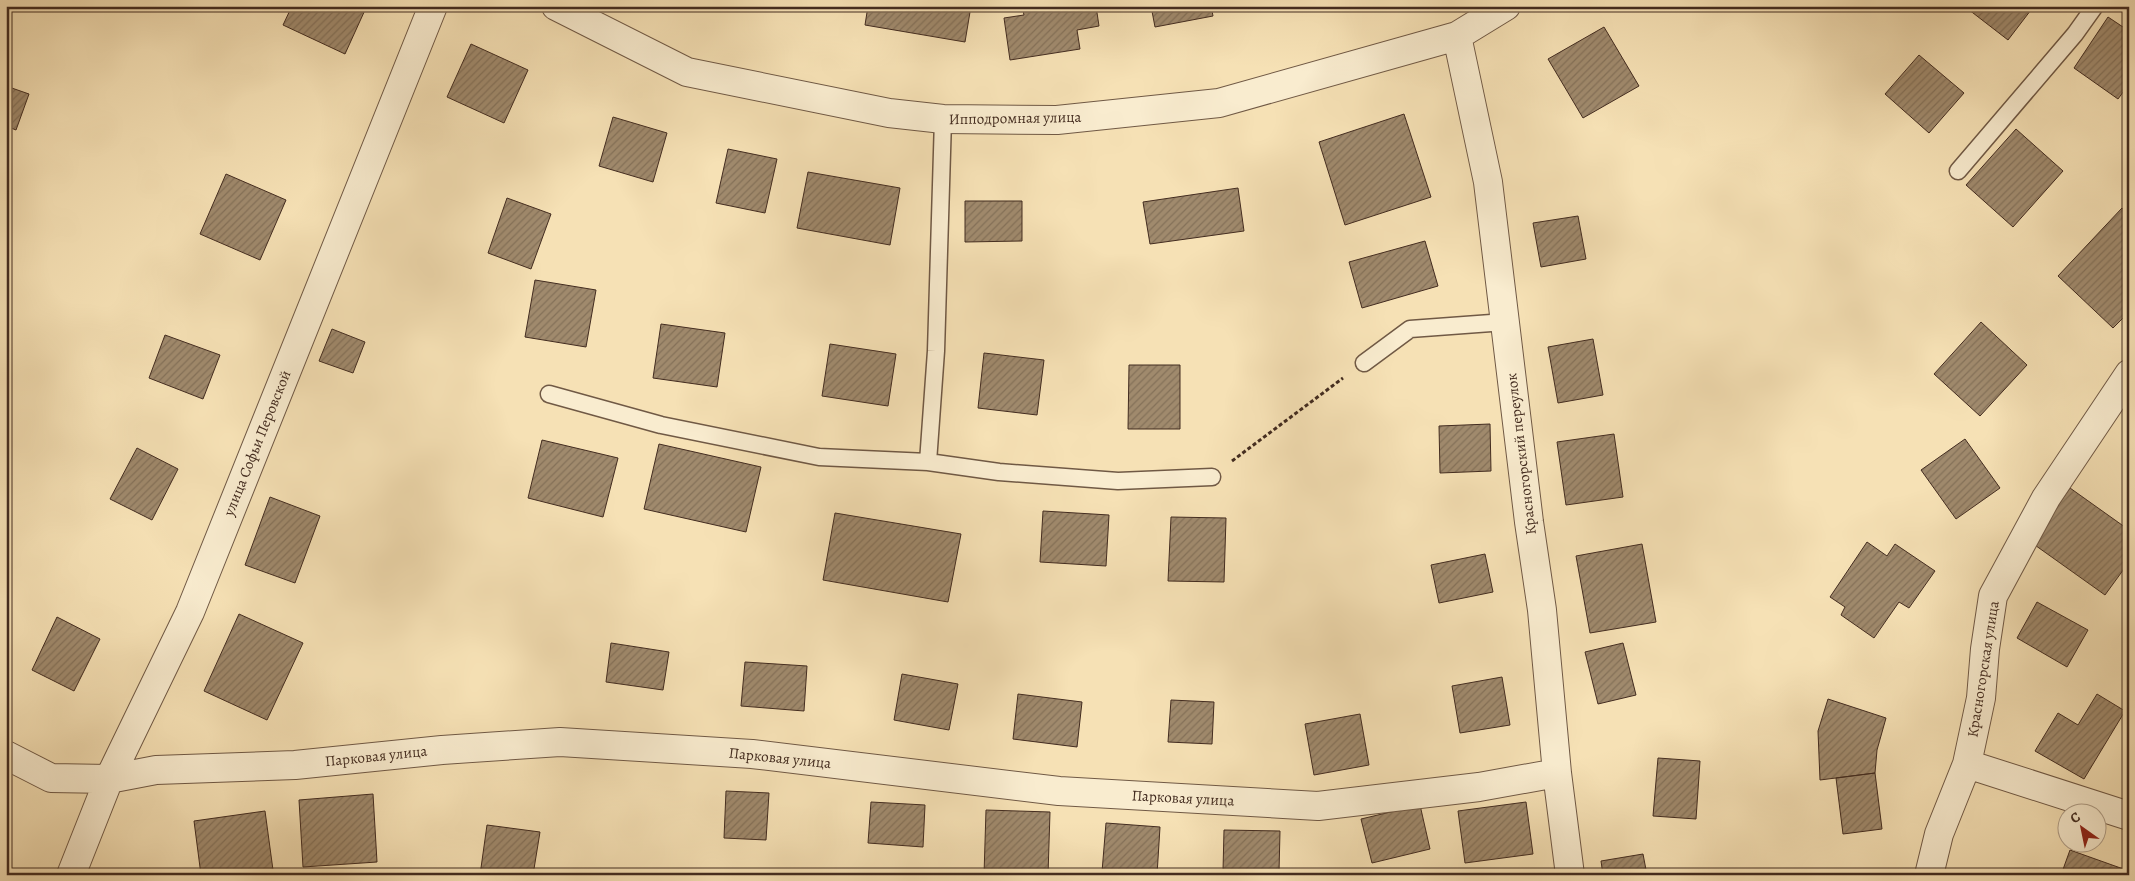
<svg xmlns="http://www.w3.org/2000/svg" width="2135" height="881" viewBox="0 0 2135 881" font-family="Alegreya,serif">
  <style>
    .building { fill: url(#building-hatch); stroke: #432c20 }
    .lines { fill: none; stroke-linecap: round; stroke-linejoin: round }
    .lane-casing { stroke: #705945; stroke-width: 19 }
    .street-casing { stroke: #705945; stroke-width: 30 }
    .path { stroke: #432c20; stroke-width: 3; stroke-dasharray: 4 2.5; stroke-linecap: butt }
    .lane { stroke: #f9eccf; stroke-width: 16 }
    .street { stroke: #f9eccf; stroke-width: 28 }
    .labels { text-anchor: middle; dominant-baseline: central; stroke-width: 5; stroke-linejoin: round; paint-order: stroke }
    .street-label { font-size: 15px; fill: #432c20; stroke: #f9eccf }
  </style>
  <defs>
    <pattern id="building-hatch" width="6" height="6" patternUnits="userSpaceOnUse" patternTransform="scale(1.25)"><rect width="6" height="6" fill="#a08a6d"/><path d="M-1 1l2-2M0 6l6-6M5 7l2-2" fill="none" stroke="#847159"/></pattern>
  </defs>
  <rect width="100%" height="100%" fill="#f6e1b5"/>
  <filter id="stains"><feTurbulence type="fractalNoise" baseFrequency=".004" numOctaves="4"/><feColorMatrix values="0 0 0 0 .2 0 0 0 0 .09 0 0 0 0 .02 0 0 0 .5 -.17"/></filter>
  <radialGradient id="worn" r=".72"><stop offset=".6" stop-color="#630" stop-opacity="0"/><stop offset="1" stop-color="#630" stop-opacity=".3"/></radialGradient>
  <path class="building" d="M 292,6 L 357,6 L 365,10 L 345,54 L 283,25 Z
    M 868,6 L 971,6 L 965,42 L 865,25 Z
    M 1022,6 L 1096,6 L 1099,26 L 1077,30 L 1080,49 L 1010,60 L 1004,18 L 1024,15 Z
    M 1151,6 L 1211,6 L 1213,16 L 1155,27 Z
    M 1964,6 L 2034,6 L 2008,40 Z
    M 2108,17 L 2129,31 L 2129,84 L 2118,99 L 2074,68 Z
    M 1604,27 L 1639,86 L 1583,118 L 1548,59 Z
    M 471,44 L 528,70 L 504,123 L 447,97 Z
    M 1919,55 L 1964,93 L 1929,133 L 1885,94 Z
    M 6,86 L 29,94 L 16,130 L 6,126 Z
    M 1404,114 L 1431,197 L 1345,225 L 1319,142 Z
    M 613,117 L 667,133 L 653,182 L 599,166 Z
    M 2016,129 L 2063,171 L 2013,227 L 1966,185 Z
    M 728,149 L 777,159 L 765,213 L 716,203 Z
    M 808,172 L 900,188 L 890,245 L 797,228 Z
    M 226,174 L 286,200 L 260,260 L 200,234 Z
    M 1238,188 L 1244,231 L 1150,244 L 1143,202 Z
    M 507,198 L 551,214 L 531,269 L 488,253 Z
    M 965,201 L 1022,201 L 1022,241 L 965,242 Z
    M 2122,208 L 2129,214 L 2129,312 L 2113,328 L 2058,276 Z
    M 1578,216 L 1586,259 L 1541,267 L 1533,223 Z
    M 1425,241 L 1438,286 L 1362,308 L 1349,262 Z
    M 535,280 L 596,290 L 586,347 L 525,337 Z
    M 1981,322 L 2027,365 L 1980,416 L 1934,374 Z
    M 661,324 L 725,333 L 717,387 L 653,378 Z
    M 332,329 L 365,342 L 353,373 L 319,361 Z
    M 165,335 L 220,355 L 203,399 L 149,378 Z
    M 1593,339 L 1603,395 L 1558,403 L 1548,347 Z
    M 830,344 L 896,354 L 888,406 L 822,396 Z
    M 984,353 L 1044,360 L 1037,415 L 978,408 Z
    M 1129,365 L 1180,365 L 1180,429 L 1128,429 Z
    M 1490,424 L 1491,471 L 1440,473 L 1439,426 Z
    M 1614,434 L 1623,497 L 1566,505 L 1557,442 Z
    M 1965,439 L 2000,488 L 1956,519 L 1921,470 Z
    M 542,440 L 618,458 L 603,517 L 528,498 Z
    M 659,444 L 761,467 L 746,532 L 644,509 Z
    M 137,448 L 178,469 L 152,520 L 110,499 Z
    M 2070,488 L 2129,530 L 2129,562 L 2105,595 L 2032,543 Z
    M 270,497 L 320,516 L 295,583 L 245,565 Z
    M 1043,511 L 1109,515 L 1106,566 L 1040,562 Z
    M 835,513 L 961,534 L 948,602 L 823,580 Z
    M 1171,517 L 1226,518 L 1224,582 L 1168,581 Z
    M 1867,542 L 1887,556 L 1895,544 L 1935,571 L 1909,608 L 1899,602 L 1874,638 L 1841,615 L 1845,607 L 1830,597 Z
    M 1642,544 L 1656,622 L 1590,633 L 1576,556 Z
    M 1485,554 L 1493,592 L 1439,603 L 1431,565 Z
    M 2037,602 L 2088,630 L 2067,667 L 2017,638 Z
    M 239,614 L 303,643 L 267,720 L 204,691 Z
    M 57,617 L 100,639 L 74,691 L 32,670 Z
    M 611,643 L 669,652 L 663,690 L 606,682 Z
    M 1623,643 L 1636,695 L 1598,704 L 1585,652 Z
    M 745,662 L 807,666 L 804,711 L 741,706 Z
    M 902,674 L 958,684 L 949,730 L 894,720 Z
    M 1502,677 L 1510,725 L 1460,733 L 1452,686 Z
    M 1018,694 L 1082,702 L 1077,747 L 1013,739 Z
    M 2097,694 L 2125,711 L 2084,779 L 2035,751 L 2058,713 L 2078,725 Z
    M 1828,699 L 1886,718 L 1877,750 L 1875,773 L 1820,780 L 1818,731 Z
    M 1171,700 L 1214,702 L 1212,744 L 1168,742 Z
    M 1360,714 L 1369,765 L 1314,775 L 1305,724 Z
    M 1658,758 L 1700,761 L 1696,819 L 1653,816 Z
    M 1875,773 L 1882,829 L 1843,834 L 1836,778 Z
    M 726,791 L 769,793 L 766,840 L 724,838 Z
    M 373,794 L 377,862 L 303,867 L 299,800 Z
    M 871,802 L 925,805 L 923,847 L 868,843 Z
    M 1526,802 L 1533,854 L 1465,863 L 1458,811 Z
    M 1420,805 L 1430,849 L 1372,863 L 1361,819 Z
    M 986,810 L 1050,812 L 1048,875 L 984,875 Z
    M 265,811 L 273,870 L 239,875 L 201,875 L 194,821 Z
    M 1106,823 L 1160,827 L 1157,875 L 1102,872 Z
    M 487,825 L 540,832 L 533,875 L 480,875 Z
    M 1224,830 L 1280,831 L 1279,872 L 1223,871 Z
    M 2070,850 L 2129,871 L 2129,875 L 2061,875 Z
    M 1643,854 L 1647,875 L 1603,875 L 1601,861 Z"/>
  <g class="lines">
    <g class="lane-casing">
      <path id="lane" d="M 943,119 L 936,351 L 928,462 L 999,472 L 1118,481 L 1212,477
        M 1958,171 L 2075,34 L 2095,6
        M 1364,363 L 1410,329 L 1505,322
        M 549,394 L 661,425 L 819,457 L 928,462"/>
    </g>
    <g class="street-casing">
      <path id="street" d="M 556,6 L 687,72 L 889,113 L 943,119 L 1057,120 L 1219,103 L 1457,36 L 1506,6
        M 1457,36 L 1488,182 L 1529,522 L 1542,610 L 1557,773 L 1570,875
        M 6,755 L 51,778 L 109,779 L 156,770 L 295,765 L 442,750 L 560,742 L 752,754 L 1059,791 L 1318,806 L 1479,787 L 1557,773
        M 1967,764 L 2129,816
        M 71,875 L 109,779 L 190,612 L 433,6
        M 1929,875 L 1939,834 L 1967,764 L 1981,698 L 1985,649 L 1993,596 L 2046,498 L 2129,374"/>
    </g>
    <path class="path" d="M 1232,461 L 1343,378"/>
    <use href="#lane" class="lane"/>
    <use href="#street" class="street"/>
  </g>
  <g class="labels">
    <g class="street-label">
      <text transform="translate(1015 118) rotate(-1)">Ипподромная улица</text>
      <text transform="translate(257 443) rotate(-68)">улица Софьи Перовской</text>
      <text transform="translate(1521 454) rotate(-97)">Красногорский переулок</text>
      <text transform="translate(1983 669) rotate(-81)">Красногорская улица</text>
      <text transform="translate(376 756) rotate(-6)">Парковая улица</text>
      <text transform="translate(780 758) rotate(6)">Парковая улица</text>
      <text transform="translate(1183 798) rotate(3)">Парковая улица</text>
    </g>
  </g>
  <rect width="2135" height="881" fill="none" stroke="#f6e1b5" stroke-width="25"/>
  <rect x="8" y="8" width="2120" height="866" fill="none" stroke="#432c20" stroke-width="2.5"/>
  <rect x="12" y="12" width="2110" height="856" fill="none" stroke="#432c20"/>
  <g transform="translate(2082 828) rotate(327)"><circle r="24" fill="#f9eccf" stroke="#b09f89"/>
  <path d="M0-4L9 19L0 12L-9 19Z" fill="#8f2418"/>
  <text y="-8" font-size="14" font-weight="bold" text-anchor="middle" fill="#432c20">С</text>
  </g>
  <rect width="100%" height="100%" filter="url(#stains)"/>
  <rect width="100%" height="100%" fill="url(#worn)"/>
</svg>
